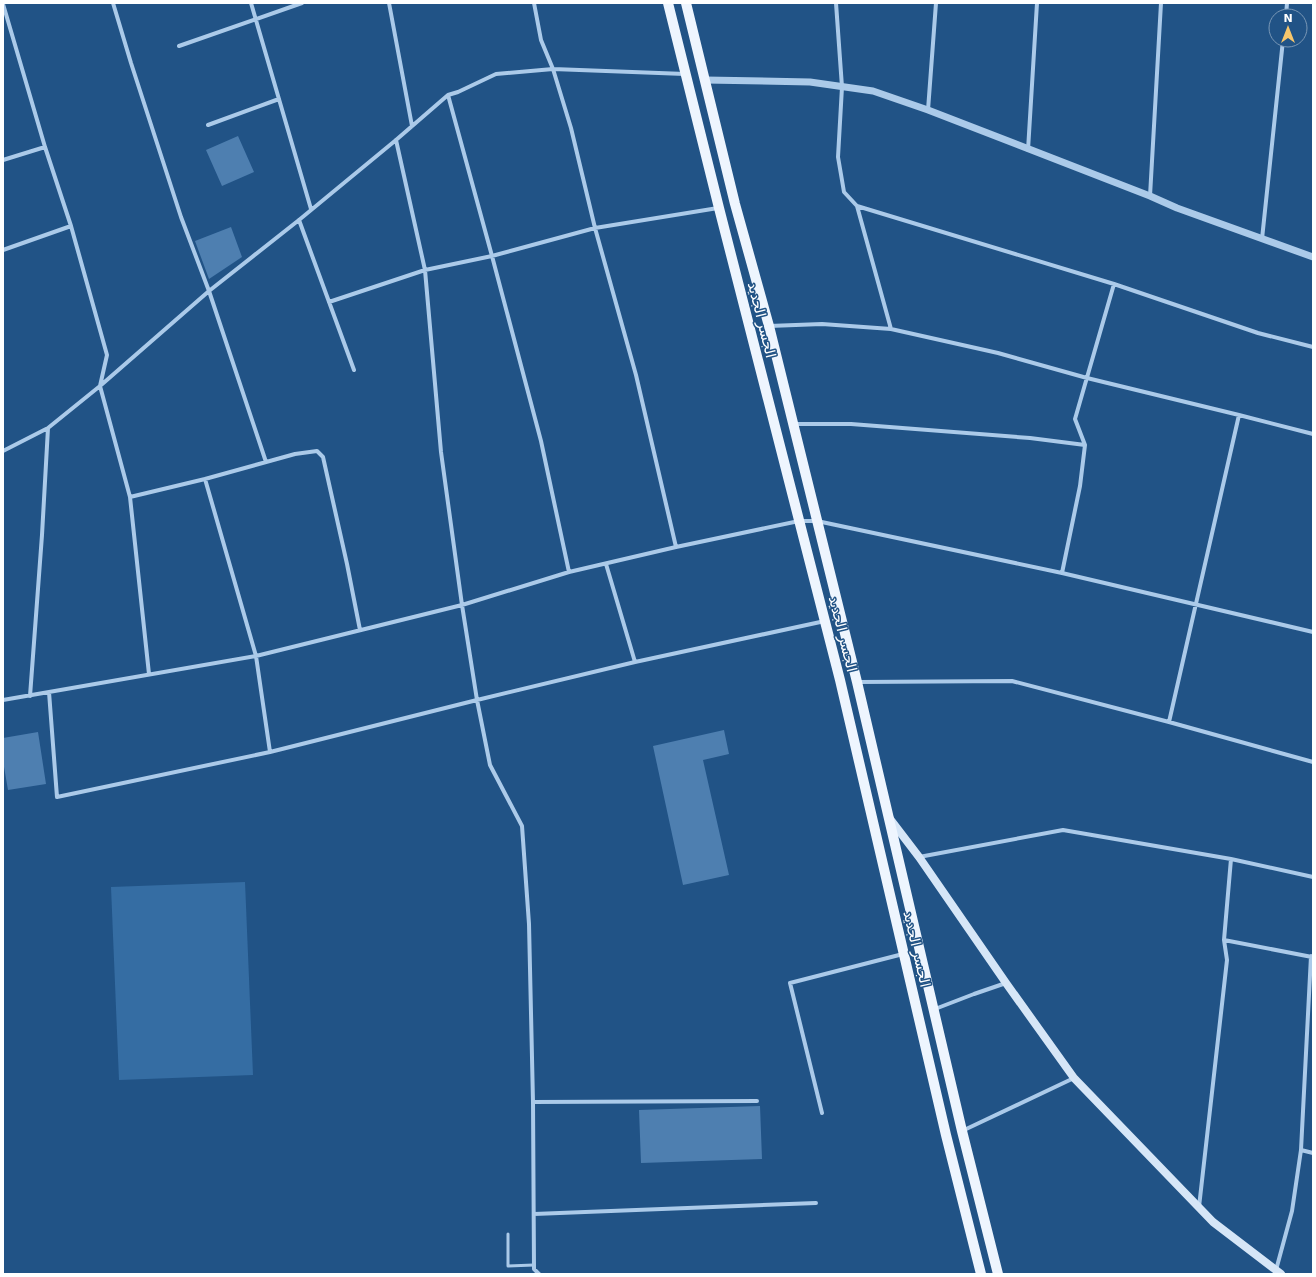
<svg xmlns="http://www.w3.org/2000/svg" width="1316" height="1277" viewBox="0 0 1316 1277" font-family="'DejaVu Sans','Noto Sans Arabic',sans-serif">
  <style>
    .green { fill: #356da3 }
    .building { fill: #4e7fb0 }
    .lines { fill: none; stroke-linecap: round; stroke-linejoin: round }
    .service { stroke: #abcae9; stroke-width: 3 }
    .minor { stroke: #abcae9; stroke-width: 4 }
    .tertiary { stroke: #abcae9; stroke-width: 7 }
    .secondary { stroke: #d6e6f7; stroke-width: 8 }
    .primary { stroke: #eef5fe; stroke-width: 10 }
    .labels { text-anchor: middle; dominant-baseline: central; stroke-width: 3; stroke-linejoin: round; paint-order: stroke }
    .street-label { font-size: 14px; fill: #fff; stroke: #215386 }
  </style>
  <rect width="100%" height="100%" fill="#215386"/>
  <path class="green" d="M 245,882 L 253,1075 L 119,1080 L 111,887 Z"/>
  <path class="building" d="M 238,136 L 254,172 L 222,186 L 206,150 Z
    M 231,227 L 242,257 L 209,279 L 195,241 Z
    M 724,730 L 729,754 L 703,760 L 729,875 L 683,885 L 653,746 Z
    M 38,732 L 46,784 L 8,790 L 3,761 L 3,738 Z
    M 760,1106 L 762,1159 L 641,1163 L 639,1110 Z"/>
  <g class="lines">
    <path class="service" d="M 508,1234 L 508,1266 L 534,1265"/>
    <path class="minor" d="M 113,3 L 131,63 L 181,217 L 209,291 L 266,462
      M 251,3 L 311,209
      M 389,3 L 412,126
      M 534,3 L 541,40 L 553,69 L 571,128 L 595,228 L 636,375 L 676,547
      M 836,3 L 842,87 L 838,157 L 844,192 L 857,206 L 1114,284 L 1258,333 L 1313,347
      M 3,4 L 45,147 L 71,226 L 107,355 L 100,386 L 130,497 L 149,674
      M 1286,16 L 1287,3
      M 179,46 L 302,3
      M 448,95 L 492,256 L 541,441 L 569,572
      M 928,110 L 936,3
      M 208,125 L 279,99
      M 396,140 L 425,270 L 441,452 L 462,605 L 477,700 L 490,765 L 522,826 L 529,924 L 533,1102 L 534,1269 L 539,1274
      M 1028,150 L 1037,3
      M 3,160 L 45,147
      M 1150,196 L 1161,3
      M 857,206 L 891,329
      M 299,220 L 354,370
      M 1262,239 L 1283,40
      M 3,250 L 71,226
      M 329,302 L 425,270 L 492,256 L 595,228 L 718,208
      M 769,326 L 822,324 L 891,329 L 998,353 L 1087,378 L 1239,415 L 1313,434
      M 793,424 L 851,424 L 1030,438 L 1085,445 L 1080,486 L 1062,573
      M 1085,445 L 1075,419 L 1114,284
      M 3,451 L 48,428 L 100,386 L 209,291 L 299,220 L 396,140 L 448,95 L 458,92 L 496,74 L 553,69 L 685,74
      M 205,479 L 256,656 L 270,752
      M 130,497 L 205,479 L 295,454 L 317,451 L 323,457 L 347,564 L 360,630
      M 606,564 L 635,662
      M 858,682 L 1012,681 L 1169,722 L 1313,762
      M 49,692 L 57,797 L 270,752 L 477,700 L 635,662 L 825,621
      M 30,696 L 42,535 L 48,428
      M 3,700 L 256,656 L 462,605 L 569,572 L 676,547 L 799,521 L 817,521 L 1062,573 L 1313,632
      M 1169,722 L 1239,415
      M 919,857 L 1063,830 L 1231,859 L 1313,877
      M 1224,940 L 1312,957
      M 935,1009 L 974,994 L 1006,983
      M 533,1102 L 757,1101
      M 822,1113 L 790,983 L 903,954
      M 962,1131 L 1074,1078
      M 1301,1150 L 1313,1153
      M 1199,1207 L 1227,960 L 1224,940 L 1231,859
      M 534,1214 L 816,1203
      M 1276,1270 L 1292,1211 L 1301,1150 L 1311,956"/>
    <path class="tertiary" d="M 705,80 L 810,82 L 873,91 L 928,110 L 1150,196 L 1177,208 L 1313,257"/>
    <path class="secondary" d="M 890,819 L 919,857 L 1006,983 L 1074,1078 L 1213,1222 L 1281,1274"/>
    <path class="primary" d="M 668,3 L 719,208 L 840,680 L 946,1135 L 981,1274
      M 686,3 L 735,204 L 769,326 L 857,682 L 962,1131 L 998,1274"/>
  </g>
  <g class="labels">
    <g class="street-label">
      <text transform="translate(762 320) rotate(76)">الجسر الجديد</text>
      <text transform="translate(843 634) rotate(76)">الجسر الجديد</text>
      <text transform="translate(917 949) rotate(77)">الجسر الجديد</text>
    </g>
  </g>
  <rect width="1316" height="1277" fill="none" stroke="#ffffff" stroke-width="8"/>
  <g transform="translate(1288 28)"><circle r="19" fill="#215386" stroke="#7a98b6"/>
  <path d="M0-3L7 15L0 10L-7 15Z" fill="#f6c66c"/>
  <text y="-6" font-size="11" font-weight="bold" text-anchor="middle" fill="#ffffff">N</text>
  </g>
</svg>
